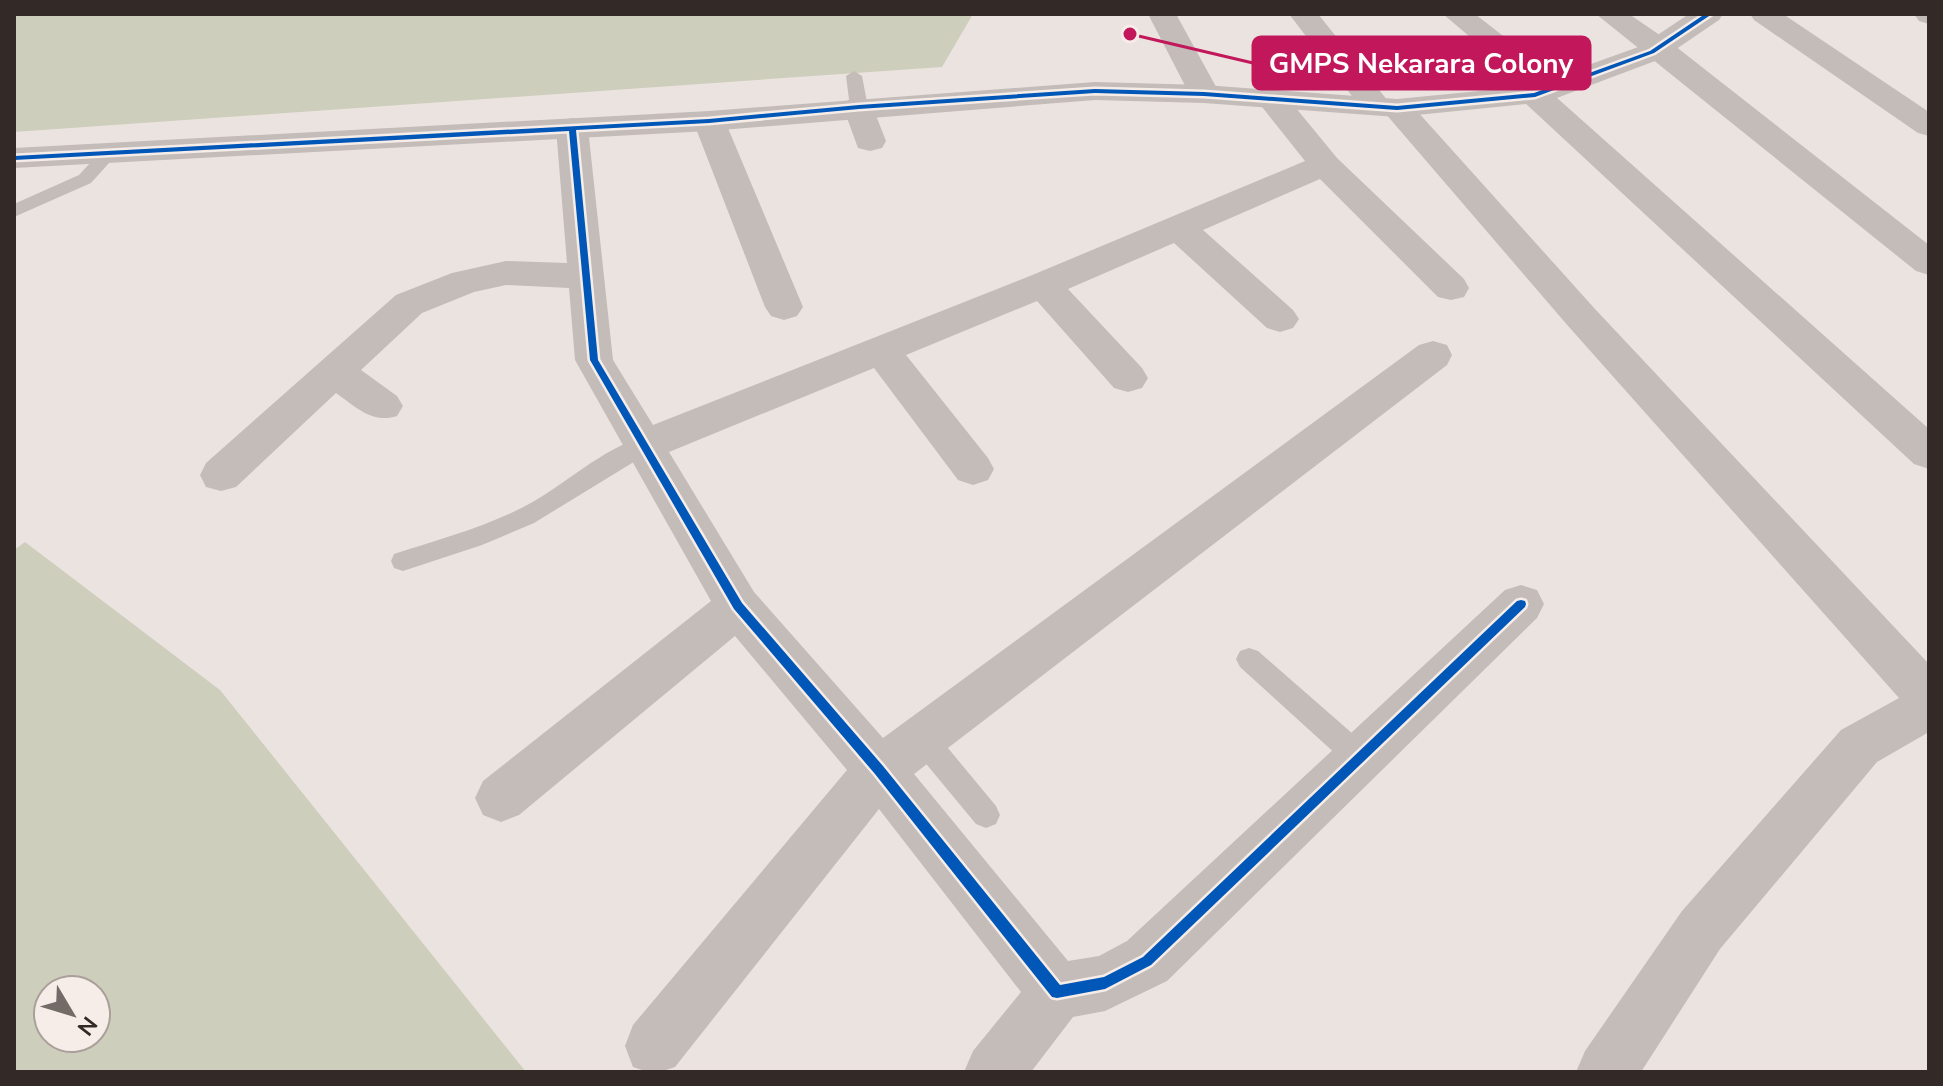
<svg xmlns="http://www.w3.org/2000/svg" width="1943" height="1086" viewBox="0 0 1943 1086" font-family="'Nunito Sans',sans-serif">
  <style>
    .green { fill: #cecebc; fill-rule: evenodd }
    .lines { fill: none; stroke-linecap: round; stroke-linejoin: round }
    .service { fill: #c3bcb9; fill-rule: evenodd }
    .minor { fill: #c3bcb9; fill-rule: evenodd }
    .tertiary { fill: #c3bcb9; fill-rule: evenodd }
    .cycleway-casing { stroke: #f7ede8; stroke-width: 5 }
    .cycleway { fill: #0057b8; fill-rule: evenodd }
    .leader { fill: none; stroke: #c2185b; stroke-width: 3 }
    .callout-dot { fill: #c2185b; stroke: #f7ede8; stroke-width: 3 }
    .callout { fill: #c2185b; stroke: #c2185b; stroke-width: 3 }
    .callout-label { font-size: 28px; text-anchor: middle; font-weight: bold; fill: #fff }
  </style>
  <rect width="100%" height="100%" fill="#ebe3e0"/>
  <path class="green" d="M 14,14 L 973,14 L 942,67 L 14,132 Z
    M 25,542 L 220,690 L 526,1072 L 14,1072 L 14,550 ZM 48,990 L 96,990 L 96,1038 L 48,1038 Z"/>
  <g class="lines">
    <path class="service" d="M 854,71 L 862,76 L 868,107 L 859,112 L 850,107 L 846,76 Z
      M 109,148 L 118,153 L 91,183 L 14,217 L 14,204 L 79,175 L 103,149 Z
      M 642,437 L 650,440 L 653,446 L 650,452 L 534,523 L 482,545 L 403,571 L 394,568 L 391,561 L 394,554 C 440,539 487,527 529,504 C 567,483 601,450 642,437 Z
      M 1249,648 L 1258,651 L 1369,748 L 1373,757 L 1369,766 L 1359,770 L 1349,766 L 1240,667 L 1236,659 L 1240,651 Z
      M 923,727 L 933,730 L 996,806 L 1000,815 L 996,824 L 986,828 L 976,824 L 913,748 L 909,739 L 913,730 Z"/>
    <path class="minor" d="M 1148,14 L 1176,14 L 1220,94 L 1215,101 L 1204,103 L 1193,101 Z
      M 1289,14 L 1318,14 L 1388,101 L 1397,99 L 1408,101 L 1595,309 L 1929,664 L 1929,732 L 1877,762 L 1720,949 L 1641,1072 L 1576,1072 L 1585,1051 L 1682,911 L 1841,730 L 1899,698 L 1569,327 L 1385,113 L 1376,115 L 1365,113 Z
      M 1443,14 L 1475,14 L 1562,82 L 1567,89 L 1562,96 L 1556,97 L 1929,429 L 1929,469 L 1914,464 L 1524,102 L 1519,95 L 1529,87 Z
      M 1596,14 L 1629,14 L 1670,42 L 1929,245 L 1929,275 L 1916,271 Z
      M 1750,14 L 1783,14 L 1929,112 L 1929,136 L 1918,133 L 1754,20 Z
      M 1914,14 L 1929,14 L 1929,24 L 1919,21 Z
      M 1271,89 L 1282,91 L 1337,158 L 1464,279 L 1469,288 L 1464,297 L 1451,300 L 1438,297 L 1320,179 L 1203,230 L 1293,310 L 1299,319 L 1293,328 L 1280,332 L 1267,328 L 1174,243 L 1068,289 L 1142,368 L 1148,378 L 1142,388 L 1128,392 L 1114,388 L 1037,301 L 906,355 L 988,458 L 994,469 L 988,480 L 973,485 L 958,480 L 874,368 L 669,452 L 754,592 L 883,738 L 1419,345 L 1433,341 L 1447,345 L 1452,355 L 1447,365 L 914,774 L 1068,961 L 1099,956 L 1127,941 L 1505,590 L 1521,585 L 1537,590 L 1544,604 L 1537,618 L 1167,981 L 1105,1011 L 1073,1017 L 1031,1072 L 964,1072 L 973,1051 L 1021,992 L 879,809 L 675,1067 C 659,1073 649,1073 633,1067 L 625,1046 L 633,1025 L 847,770 L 735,636 L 519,815 L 501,822 L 483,815 L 475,798 L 483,781 L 711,601 L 575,360 L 569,288 L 506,285 L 474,292 L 422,313 L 361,370 L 397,396 L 403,406 L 397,416 C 372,424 356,407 336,393 L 236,487 L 221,491 L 206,487 L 200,475 L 206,463 L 396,295 L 452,273 L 506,261 L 567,263 L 556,128 L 561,121 L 572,118 L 583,121 L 588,128 L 613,360 L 653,425 L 1030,276 L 1305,161 L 1255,98 L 1260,91 Z
      M 859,98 L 870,100 L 886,141 L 882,148 L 870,151 L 858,148 L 843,107 L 848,100 Z
      M 709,111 L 720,114 L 725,121 L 803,307 L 797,316 L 784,320 L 771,316 L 765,307 L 693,121 L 698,114 Z"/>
    <path class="tertiary" d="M 1689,14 L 1723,14 L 1719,20 L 1663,58 L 1546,102 L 1397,117 L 1204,103 L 1095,100 L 709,131 L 14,168 L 14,148 L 709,111 L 1095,82 L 1204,85 L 1397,99 L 1530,86 L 1641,46 Z"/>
    <g class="cycleway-casing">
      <path id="cycleway" d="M 1705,14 L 1712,14 L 1654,53 L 1535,97 L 1397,110 L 1204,96 L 1095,93 L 859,109 L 709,123 L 576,130 L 598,360 L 742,603 L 883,766 L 1060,985 L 1104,977 L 1143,957 L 1517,601 L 1521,600 L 1525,601 L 1526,604 L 1525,607 L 1151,965 L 1105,989 L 1057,998 L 1052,997 L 875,774 L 734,609 L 590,360 L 569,131 L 14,160 L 14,156 L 709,119 L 859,105 L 1095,89 L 1204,92 L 1397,106 L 1534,93 L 1650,51 Z"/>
    </g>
    <use href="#cycleway" class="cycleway"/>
  </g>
  <path class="leader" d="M1130 34L1253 63"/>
  <circle class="callout-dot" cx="1130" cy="34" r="8"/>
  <rect class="callout" x="1253" y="37" width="337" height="52" rx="8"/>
  <g class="callout-label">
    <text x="1421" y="73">GMPS Nekarara Colony</text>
  </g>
  <rect width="1943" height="1086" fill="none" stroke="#332a28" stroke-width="32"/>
  <g transform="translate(72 1014) rotate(128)"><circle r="38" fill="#f7ede8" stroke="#a99f9b" stroke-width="2"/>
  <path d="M0-6L14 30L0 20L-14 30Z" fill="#736b68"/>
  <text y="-12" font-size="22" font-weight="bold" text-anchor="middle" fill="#332a28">N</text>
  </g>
</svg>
